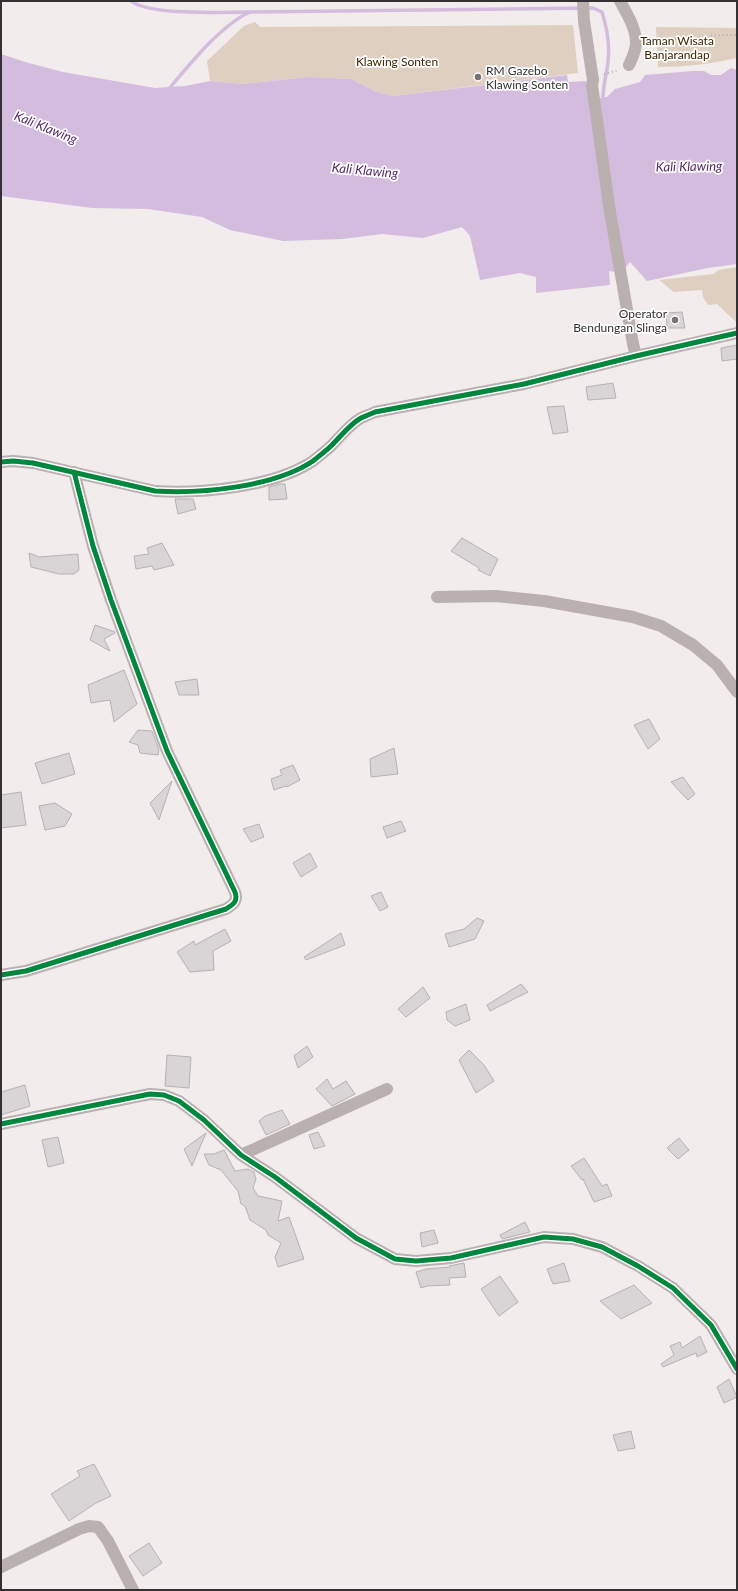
<svg xmlns="http://www.w3.org/2000/svg" width="738" height="1591" viewBox="0 0 738 1591" font-family="Lato,sans-serif">
  <style>
    .green { fill: #dfcfc0 }
    .water { fill: #d4bcde }
    .lines { fill: none; stroke-linecap: round; stroke-linejoin: round }
    .stream { stroke: #d4bcde; stroke-width: 3.5 }
    .building { fill: #d9d4d5; stroke: #b6b1b2 }
    .path { stroke: #b4adac; stroke-width: 2; stroke-dasharray: 1 3; stroke-linecap: butt }
    .minor { stroke: #b9b0af; stroke-width: 12 }
    .cycleway-casing { stroke: #fff; stroke-width: 8 }
    .cycleway { stroke: #00873e; stroke-width: 5 }
    .poi-dot { fill: #787273; stroke: #fff; stroke-width: 1.5 }
    .labels { text-anchor: middle; dominant-baseline: central; stroke-width: 3.5; stroke-linejoin: round; paint-order: stroke }
    .park-label { font-size: 12px; fill: #3e2400; stroke: #fff }
    .poi-label { font-size: 12px; fill: #353031; stroke: #fff; text-anchor: start }
    .water-label { font-size: 13px; font-style: italic; fill: #522c66; stroke: #fff }
  </style>
  <rect width="100%" height="100%" fill="#f3eced"/>
  <path class="green" d="M 255,22 L 260,27 L 573,25 L 578,73 L 393,96 L 377,92 L 351,79 L 309,77 L 243,84 L 210,81 L 207,61 L 244,26 Z
    M 656,27 L 737,28 L 737,58 C 711,64 685,67 658,67 Z
    M 737,267 L 737,323 L 717,304 L 708,305 L 703,297 L 702,290 L 674,292 L 659,280 L 713,274 L 719,270 Z"/>
  <path class="water" d="M 1,54 L 25,62 L 63,72 L 155,88 L 185,86 L 210,81 L 243,84 L 309,77 L 351,79 L 377,92 L 393,96 L 567,75 L 568,82 L 586,81 L 589,100 L 607,97 L 615,89 L 640,82 L 645,75 L 692,71 L 704,71 L 711,75 L 721,75 L 731,68 L 737,70 L 737,264 L 708,268 L 647,281 L 630,262 L 621,273 L 609,271 L 610,285 L 536,293 L 536,277 L 520,273 L 480,280 L 470,236 L 462,227 L 423,238 L 382,234 L 342,239 L 283,241 L 230,230 L 202,217 L 148,209 L 92,208 L 1,196 Z"/>
  <g class="lines">
    <path class="stream" d="M 131,1 C 150,16 223,12 249,12
      M 168,90 C 189,65 221,25 250,12 L 593,8 L 602,12 C 607,28 610,45 608,61 C 607,75 602,87 603,101"/>
  </g>
  <path class="building" d="M 682,312 L 685,328 L 667,328 L 666,313 Z
    M 737,345 L 737,359 L 722,361 L 721,348 Z
    M 613,383 L 616,398 L 588,400 L 586,387 Z
    M 564,406 L 568,432 L 553,434 L 547,407 Z
    M 280,484 L 285,484 L 287,499 L 269,500 L 269,487 Z
    M 175,499 L 193,499 L 196,509 L 178,514 Z
    M 462,538 L 498,559 L 490,576 L 478,570 L 479,568 L 451,551 Z
    M 162,543 L 174,565 L 154,570 L 152,566 L 136,569 L 134,556 L 149,554 L 147,548 Z
    M 29,553 L 39,557 L 78,554 L 79,570 L 74,574 L 59,574 L 31,567 Z
    M 95,625 L 115,632 L 115,633 L 104,639 L 110,651 L 90,640 Z
    M 124,670 L 137,704 L 114,722 L 110,700 L 91,703 L 88,685 Z
    M 197,679 L 199,695 L 179,695 L 175,682 Z
    M 649,719 L 660,739 L 648,749 L 634,725 Z
    M 138,730 L 152,731 L 159,750 L 158,755 L 140,753 L 138,745 L 129,742 Z
    M 394,748 L 398,774 L 371,777 L 370,759 Z
    M 69,753 L 75,774 L 42,784 L 35,763 Z
    M 293,765 L 300,780 L 287,787 L 286,786 L 274,790 L 271,779 L 282,775 L 280,770 Z
    M 683,777 L 695,794 L 688,800 L 671,782 Z
    M 172,781 L 159,820 L 150,803 Z
    M 21,792 L 26,825 L 1,828 L 1,795 Z
    M 55,803 L 72,814 L 65,826 L 45,830 L 39,806 Z
    M 401,821 L 406,831 L 387,838 L 383,827 Z
    M 259,824 L 264,837 L 251,842 L 243,829 Z
    M 310,853 L 317,867 L 301,877 L 293,863 Z
    M 381,892 L 388,907 L 380,911 L 371,896 Z
    M 477,918 L 484,921 L 475,939 L 449,947 L 445,934 L 464,929 Z
    M 225,929 L 231,941 L 213,951 L 214,970 L 190,972 L 177,952 L 194,941 L 195,945 Z
    M 341,933 L 345,945 L 306,960 L 304,957 Z
    M 521,984 L 528,992 L 490,1011 L 487,1005 Z
    M 423,987 L 430,998 L 406,1017 L 398,1009 Z
    M 466,1004 L 470,1020 L 455,1026 L 447,1020 L 446,1012 Z
    M 307,1046 L 313,1057 L 298,1068 L 294,1056 Z
    M 469,1050 L 484,1065 L 494,1081 L 476,1093 L 459,1060 Z
    M 167,1055 L 191,1057 L 189,1088 L 165,1086 Z
    M 327,1079 L 333,1089 L 346,1081 L 355,1094 L 332,1106 L 316,1089 Z
    M 25,1085 L 30,1106 L 1,1115 L 1,1092 Z
    M 282,1110 L 290,1124 L 266,1135 L 259,1121 L 265,1116 Z
    M 318,1132 L 325,1146 L 314,1149 L 309,1135 Z
    M 206,1133 L 192,1166 L 184,1149 Z
    M 58,1137 L 64,1163 L 48,1167 L 42,1140 Z
    M 679,1138 L 689,1150 L 678,1159 L 667,1148 Z
    M 224,1150 L 235,1171 L 248,1169 L 254,1172 L 256,1179 L 253,1188 L 258,1196 L 282,1201 L 278,1221 L 289,1217 L 304,1259 L 278,1267 L 275,1257 L 281,1243 L 268,1235 L 266,1230 L 250,1220 L 245,1206 L 241,1204 L 238,1191 L 221,1170 L 209,1165 L 204,1154 L 214,1154 Z
    M 584,1158 L 602,1186 L 607,1184 L 612,1196 L 594,1202 L 583,1179 L 582,1180 L 571,1166 Z
    M 525,1222 L 530,1232 L 502,1239 L 500,1235 Z
    M 434,1230 L 438,1243 L 422,1247 L 420,1233 Z
    M 464,1263 L 466,1277 L 449,1278 L 450,1285 L 427,1286 L 421,1288 L 416,1272 L 426,1269 L 450,1267 L 449,1266 Z
    M 564,1263 L 570,1281 L 553,1284 L 547,1269 Z
    M 500,1276 L 518,1302 L 499,1316 L 481,1289 Z
    M 634,1285 L 652,1303 L 621,1319 L 600,1301 Z
    M 700,1336 L 707,1352 L 697,1357 L 696,1353 L 663,1367 L 661,1364 L 674,1355 L 670,1346 L 680,1342 L 682,1348 Z
    M 729,1379 L 737,1397 L 724,1403 L 717,1387 Z
    M 631,1431 L 635,1448 L 618,1451 L 613,1435 Z
    M 94,1464 L 111,1496 L 96,1503 L 69,1521 L 51,1494 L 80,1476 L 77,1471 Z
    M 149,1543 L 162,1563 L 143,1576 L 129,1556 Z"/>
  <g class="lines">
    <path class="path" d="M 647,42 L 721,35 L 737,35
      M 604,74 L 619,70"/>
    <path class="minor" d="M 583,1 L 584,21 L 593,80 L 592,85 L 610,212 L 633,344 L 636,356
      M 620,1 C 627,14 636,28 636,43 C 636,51 632,58 629,65
      M 1,462 L 13,461 L 33,463 L 155,491 C 201,494 274,487 313,461 C 319,456 326,451 332,445 C 341,436 350,424 361,418 C 365,416 371,414 375,412 L 524,384 L 636,356 L 737,333
      M 437,597 L 496,596 L 544,601 L 633,617 L 661,626 L 693,645 L 717,665 L 737,692
      M 1,975 L 26,971 L 226,909 C 234,904 238,901 235,892 L 167,751 L 111,600 L 93,546 L 74,472
      M 1,1124 L 150,1094 L 164,1095 L 179,1101 L 204,1120 L 241,1155 L 275,1177 L 356,1238 L 395,1259 L 416,1261 L 451,1258 L 544,1237 L 573,1239 L 602,1247 L 638,1266 L 673,1288 L 711,1325 L 737,1369
      M 241,1155 L 387,1089
      M 1,1567 L 79,1529 L 89,1526 L 98,1527 L 108,1541 L 133,1590"/>
    <g class="cycleway-casing">
      <path id="cycleway" d="M 1,462 L 13,461 L 33,463 L 155,491 C 201,494 274,487 313,461 C 319,456 326,451 332,445 C 341,436 350,424 361,418 C 365,416 371,414 375,412 L 524,384 L 636,356 L 737,333
        M 1,975 L 26,971 L 226,909 C 234,904 238,901 235,892 L 167,751 L 111,600 L 93,546 L 74,472
        M 1,1124 L 150,1094 L 164,1095 L 179,1101 L 204,1120 L 241,1155 L 275,1177 L 356,1238 L 395,1259 L 416,1261 L 451,1258 L 544,1237 L 573,1239 L 602,1247 L 638,1266 L 673,1288 L 711,1325 L 737,1369"/>
    </g>
    <use href="#cycleway" class="cycleway"/>
  </g>
  <g class="poi-dot">
    <circle cx="478" cy="77" r="4"/>
    <circle cx="675" cy="320" r="4"/>
  </g>
  <g class="labels">
    <g class="park-label">
      <text x="677" y="40">Taman Wisata<tspan x="677" dy="14">Banjarandap</tspan></text>
      <text x="397" y="61">Klawing Sonten</text>
    </g>
    <g class="poi-label">
      <text x="486" y="70">RM Gazebo<tspan x="486" dy="14">Klawing Sonten</tspan></text>
      <text x="667" y="313" text-anchor="end">Operator<tspan x="667" dy="14">Bendungan Slinga</tspan></text>
    </g>
    <g class="water-label">
      <text transform="translate(46 127) rotate(22)">Kali Klawing</text>
      <text transform="translate(689 166) rotate(-1)">Kali Klawing</text>
      <text transform="translate(365 170) rotate(5)">Kali Klawing</text>
    </g>
  </g>
  <rect width="738" height="1591" fill="none" stroke="#353031" stroke-width="4"/>
</svg>
